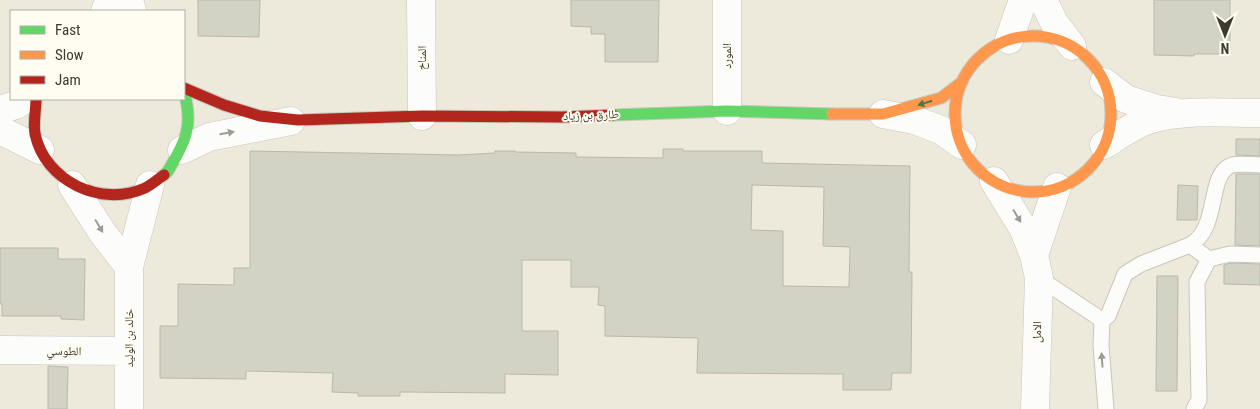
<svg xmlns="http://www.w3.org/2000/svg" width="1260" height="409" viewBox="0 0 1260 409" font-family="'Roboto Condensed','Noto Naskh Arabic',sans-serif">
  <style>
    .building { fill: #d2d3c4; stroke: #b8b8ac; fill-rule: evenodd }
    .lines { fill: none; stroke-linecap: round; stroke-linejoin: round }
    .lane-casing { stroke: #c8c6ba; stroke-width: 17 }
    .street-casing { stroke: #c8c6ba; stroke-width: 29 }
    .fast-casing { stroke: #c8c6ba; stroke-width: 13 }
    .slow-casing { stroke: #c8c6ba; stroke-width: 13 }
    .jam-casing { stroke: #c8c6ba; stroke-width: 13 }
    .lane { stroke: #fcfcfa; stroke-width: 15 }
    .street { stroke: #fcfcfa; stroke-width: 28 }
    .fast { stroke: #63d668; stroke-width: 11 }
    .slow { stroke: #ff974d; stroke-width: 11 }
    .jam { stroke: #b3261e; stroke-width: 11 }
    .oneway { fill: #4c7846 }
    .oneway2 { fill: #9c9b94 }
    .labels { text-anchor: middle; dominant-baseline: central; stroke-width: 4; stroke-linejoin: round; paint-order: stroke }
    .street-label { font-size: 12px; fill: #3d3a2f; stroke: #fffcf1 }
  </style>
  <rect width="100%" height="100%" fill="#edeadb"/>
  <path class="building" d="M 198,0 L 260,0 L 259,37 L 198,36 Z
    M 571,0 L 659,0 L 658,62 L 605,62 L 605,34 L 591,34 L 591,27 L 571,26 Z
    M 1154,0 L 1230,0 L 1230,54 L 1194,54 L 1194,56 L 1154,55 Z
    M 1236,139 L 1260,139 L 1260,156 L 1236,155 Z
    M 663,149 L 683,149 L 683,151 L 762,151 L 762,163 L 910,166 L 909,272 L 912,272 L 911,373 L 892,373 L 891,390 L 843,390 L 843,374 L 697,373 L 698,338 L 605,336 L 605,306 L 598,305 L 599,287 L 571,287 L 571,260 L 522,260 L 522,331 L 558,331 L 558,375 L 505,374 L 505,393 L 400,392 L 400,396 L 358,396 L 358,393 L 332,392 L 333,373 L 246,371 L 246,379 L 160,378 L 160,326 L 178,326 L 178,284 L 234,285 L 234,268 L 250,268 L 250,151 L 459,155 L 495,153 L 495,151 L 515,151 L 515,152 L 576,153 L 576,157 L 663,158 ZM 752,185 L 824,187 L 823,246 L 850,247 L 849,287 L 783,286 L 783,231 L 751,230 Z
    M 1236,174 L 1260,174 L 1260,246 L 1235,245 Z
    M 1178,185 L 1198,186 L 1197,220 L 1177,220 Z
    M 0,248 L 58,248 L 58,259 L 85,259 L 84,320 L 61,319 L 61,316 L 2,316 L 2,304 L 0,304 Z
    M 1231,263 L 1260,264 L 1260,285 L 1224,284 L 1224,265 Z
    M 1157,276 L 1178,276 L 1177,391 L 1156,391 Z
    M 48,366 L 68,367 L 67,409 L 48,409 Z"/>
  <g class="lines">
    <g class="lane-casing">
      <path id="lane" d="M 1190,245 C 1221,227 1206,174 1232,165 C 1240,163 1252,165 1260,165
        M 1209,259 L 1230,254 L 1260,255
        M 1039,278 L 1102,320 L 1101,345 L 1106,409
        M 1102,320 L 1108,316 L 1125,274 L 1141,264 L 1190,245 L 1209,259 L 1197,282 L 1199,400 L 1194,409"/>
    </g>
    <g class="street-casing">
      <path id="street" d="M 129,0 L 132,11
        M 421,0 L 422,116
        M 1043,0 L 1055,24 L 1072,46
        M 105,11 L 110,0
        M 1009,40 L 1023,0
        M 1104,82 L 1126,99 L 1157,109 L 1176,112
        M 0,110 L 16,105 L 25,99
        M 727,111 L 727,0
        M 883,114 L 914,120 L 941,130 L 962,145
        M 0,130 L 40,150
        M 1104,145 C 1118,136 1132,126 1148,120 C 1183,109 1224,113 1260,113
        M 182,150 L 209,137 L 291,121
        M 994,181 L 1023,228 L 1034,255 L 1039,278 L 1035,409
        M 72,185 L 102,232 L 129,267
        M 1034,255 L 1057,187
        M 0,350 L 129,351
        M 129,409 L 129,267 L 150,185"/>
    </g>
    <g class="fast-casing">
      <path id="fast" d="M 613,115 L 727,111 L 832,114
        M 164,175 L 168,171 C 185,142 194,127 184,92"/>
    </g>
    <g class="slow-casing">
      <path id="slow" d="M955 114a78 78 0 1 1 156 0a78 78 0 1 1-156 0Z
        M 832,114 L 883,114 L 941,98 L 962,82"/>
    </g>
    <g class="jam-casing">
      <path id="jam" d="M 184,88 L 224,105 L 260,116 L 298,120 L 422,116 L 562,117 L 613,115
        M 36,99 C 36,110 33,123 35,134 C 45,181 101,208 145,188 C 151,185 158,179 164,175"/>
    </g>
    <use href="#lane" class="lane"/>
    <use href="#street" class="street"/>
    <use href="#fast" class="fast"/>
    <use href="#slow" class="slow"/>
    <use href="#jam" class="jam"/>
  </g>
  <defs><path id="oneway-solid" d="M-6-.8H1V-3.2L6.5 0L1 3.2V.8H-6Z" transform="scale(1.25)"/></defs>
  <use class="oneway" href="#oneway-solid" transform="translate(925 103) rotate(162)"/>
  <g class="oneway2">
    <use href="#oneway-solid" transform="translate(227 133) rotate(-10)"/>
    <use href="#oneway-solid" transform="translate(1017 216) rotate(59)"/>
    <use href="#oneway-solid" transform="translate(99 226) rotate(59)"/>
    <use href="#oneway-solid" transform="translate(1102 360) rotate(-94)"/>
  </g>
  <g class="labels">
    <g class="street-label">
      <text transform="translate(727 56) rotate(-90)">المورد</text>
      <text transform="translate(422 58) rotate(-90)">المناخ</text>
      <text transform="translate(591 115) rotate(-2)">طارق بن زياد</text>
      <text transform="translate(1037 332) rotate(-88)">الامل</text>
      <text transform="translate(129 338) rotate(-90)">خالد بن الوليد</text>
      <text transform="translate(64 351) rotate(1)">الطوسي</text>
    </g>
  </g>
  <rect x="10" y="10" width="175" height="90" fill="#fffcf1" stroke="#b1aea3"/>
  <rect x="20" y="26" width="25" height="8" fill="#63d668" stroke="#b1aea3"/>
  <text x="55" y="35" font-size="15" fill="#3d3a2f">Fast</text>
  <rect x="20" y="51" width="25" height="8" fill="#ff974d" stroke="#b1aea3"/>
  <text x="55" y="60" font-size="15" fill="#3d3a2f">Slow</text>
  <rect x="20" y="76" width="25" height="8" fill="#b3261e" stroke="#b1aea3"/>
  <text x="55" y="85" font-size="15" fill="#3d3a2f">Jam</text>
  <g transform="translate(1225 35) rotate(180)" stroke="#fffcf1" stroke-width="4" paint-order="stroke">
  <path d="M0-4L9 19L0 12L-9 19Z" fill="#3d3a2f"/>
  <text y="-8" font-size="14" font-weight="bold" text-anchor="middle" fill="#3d3a2f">N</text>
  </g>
</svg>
